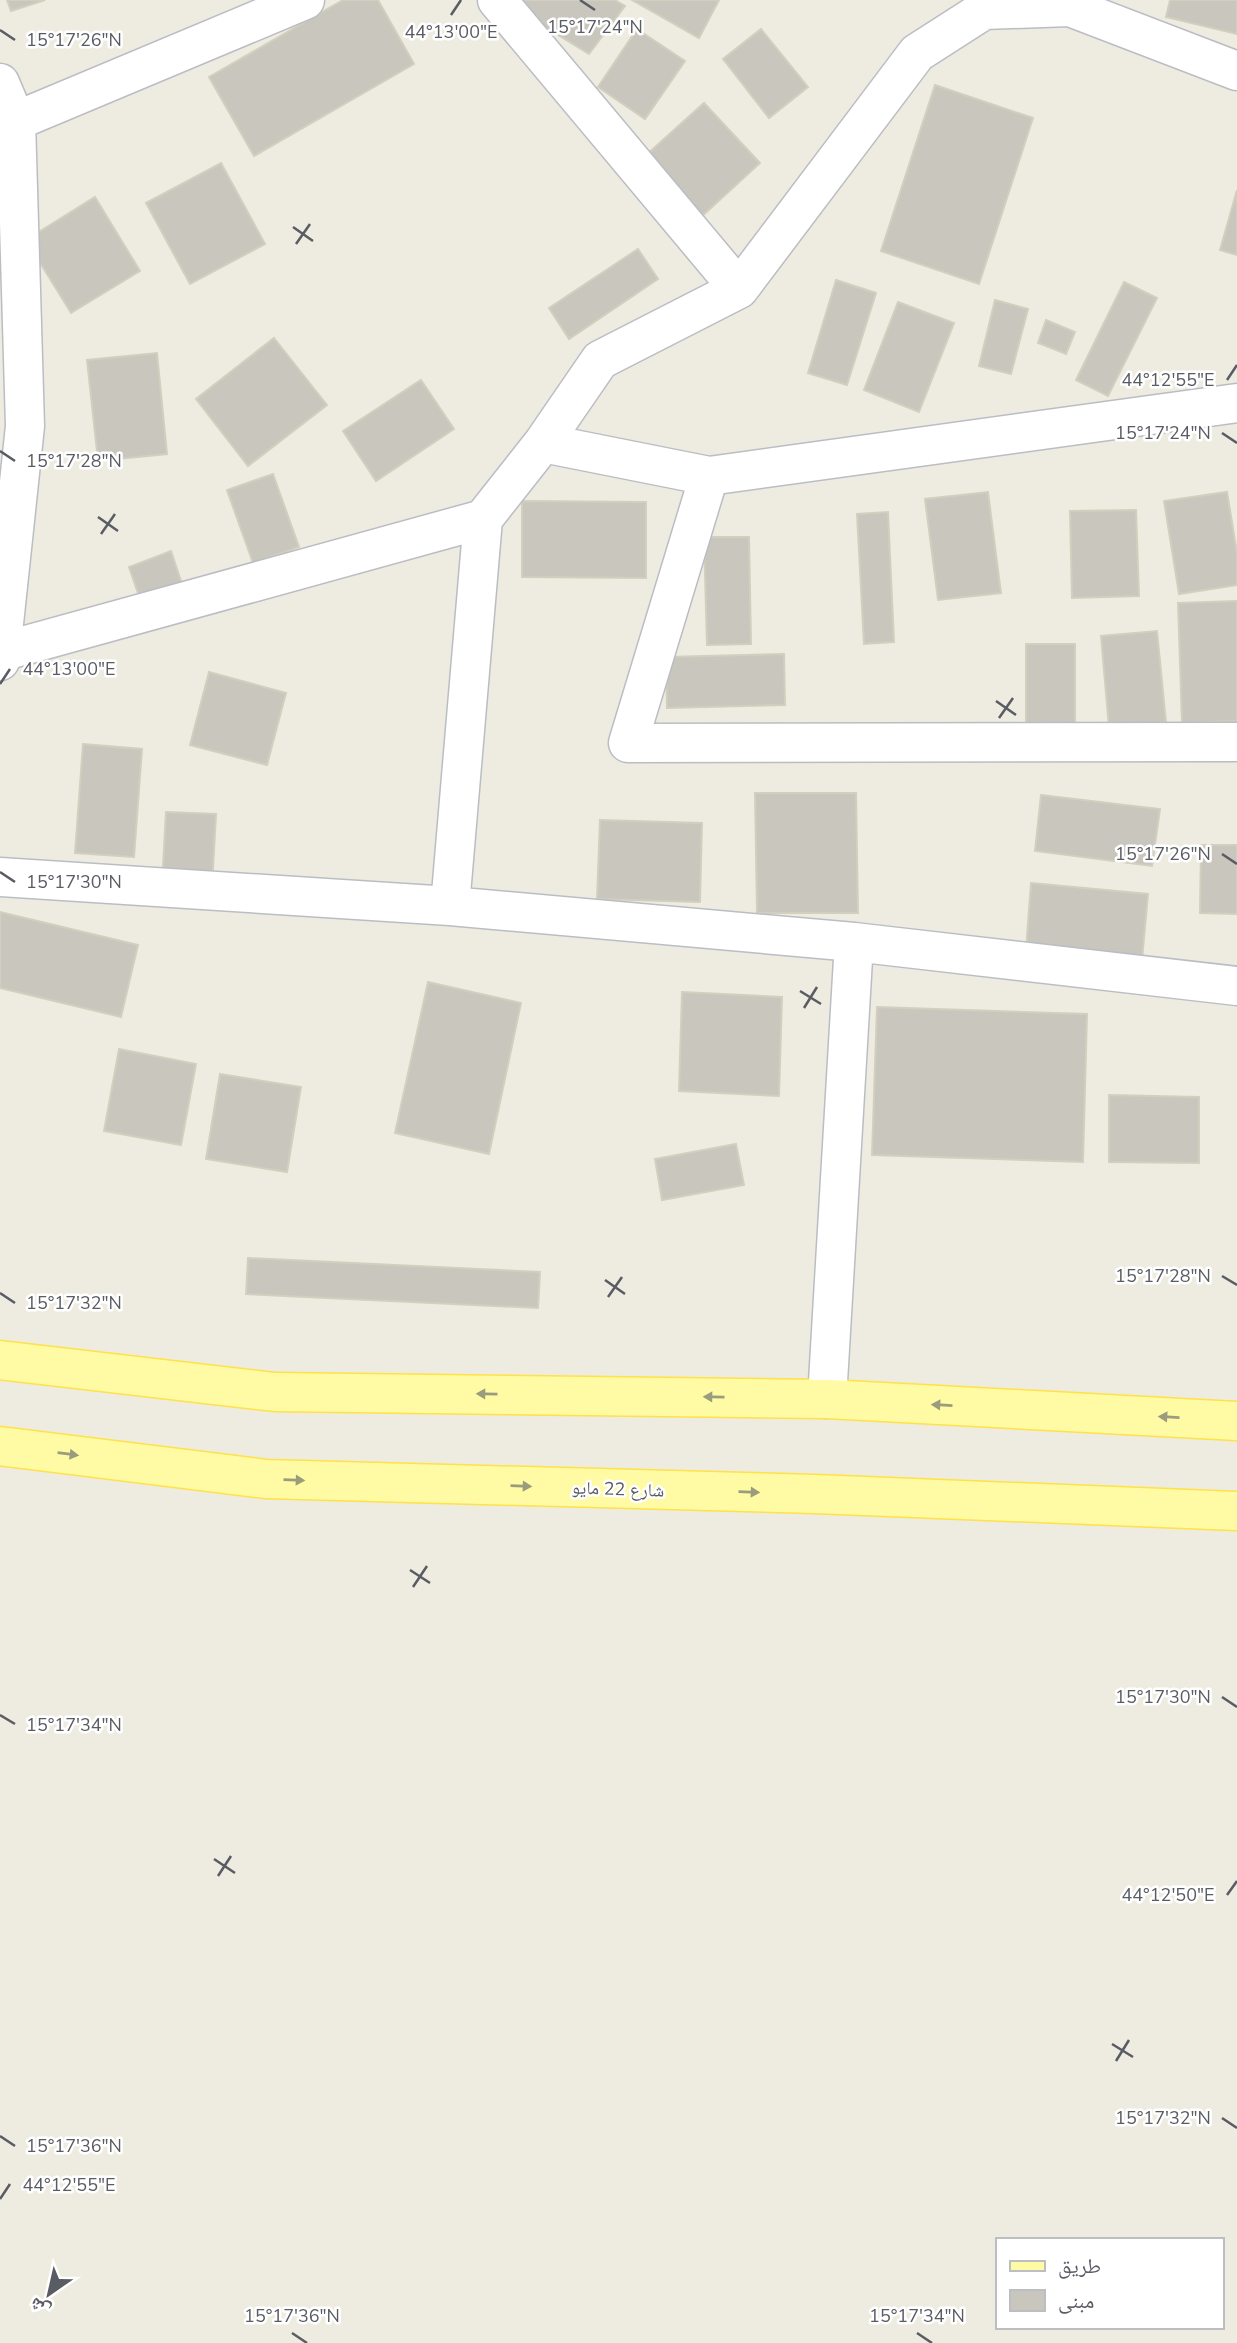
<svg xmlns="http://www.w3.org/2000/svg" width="1237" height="2343" viewBox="0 0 1237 2343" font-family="'Nunito Sans','Noto Naskh Arabic',sans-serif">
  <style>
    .building { fill: #c9c6bd; stroke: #d3cfbe; stroke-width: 2 }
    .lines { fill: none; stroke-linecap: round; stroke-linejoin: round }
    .minor-casing { stroke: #bbbdc4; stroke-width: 41 }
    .major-casing { stroke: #ffe148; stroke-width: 41 }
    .minor { stroke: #fff; stroke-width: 38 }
    .major { stroke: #fffba4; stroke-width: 38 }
    .oneway { fill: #9b9c7d }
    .ticks { fill: none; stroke: #595c63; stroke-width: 2.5 }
    .labels { text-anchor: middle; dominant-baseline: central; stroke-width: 5; stroke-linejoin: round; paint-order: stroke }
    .street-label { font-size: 18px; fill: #595c63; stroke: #fff }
    .ticks-label { font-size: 18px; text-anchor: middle; fill: #595c63; stroke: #fff; stroke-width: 5; stroke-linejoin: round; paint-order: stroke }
  </style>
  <rect width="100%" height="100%" fill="#eeece0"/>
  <path class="building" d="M 7,0 L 45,0 L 11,11 Z
    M 343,0 L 378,0 L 414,64 L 254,156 L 209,77 Z
    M 513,0 L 615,0 L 625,6 L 589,54 L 511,6 Z
    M 632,0 L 719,0 L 699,38 Z
    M 1170,0 L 1237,0 L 1237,34 L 1166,17 Z
    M 637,29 L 685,61 L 645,119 L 598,87 Z
    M 761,29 L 808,87 L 769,118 L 723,59 Z
    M 935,85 L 1033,118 L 979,284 L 881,251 Z
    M 704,103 L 760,163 L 701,217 L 645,156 Z
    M 221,163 L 265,244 L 190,284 L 146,203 Z
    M 1237,190 L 1237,255 L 1220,250 Z
    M 95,197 L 140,271 L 71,313 L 26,240 Z
    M 638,249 L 658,279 L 569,339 L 549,308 Z
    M 836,280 L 876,293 L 847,385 L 808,373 Z
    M 1124,282 L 1157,298 L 1108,396 L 1076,380 Z
    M 995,300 L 1028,309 L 1011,374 L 979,366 Z
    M 898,302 L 954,323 L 919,412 L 864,390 Z
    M 1046,320 L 1075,332 L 1066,354 L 1038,343 Z
    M 274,338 L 327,405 L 248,466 L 196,399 Z
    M 157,353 L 167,454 L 98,461 L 87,360 Z
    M 421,380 L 454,429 L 376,481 L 343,431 Z
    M 273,474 L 299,547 L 253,563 L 227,490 Z
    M 988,492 L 1001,593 L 938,600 L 925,499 Z
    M 1227,492 L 1237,553 L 1237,585 L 1179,594 L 1164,501 Z
    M 522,501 L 646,502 L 646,578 L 522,577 Z
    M 1136,510 L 1139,596 L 1072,598 L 1070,511 Z
    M 888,512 L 894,642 L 864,644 L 857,514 Z
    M 704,537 L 749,537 L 751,644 L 707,645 Z
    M 171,551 L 182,584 L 140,599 L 129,567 Z
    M 1237,601 L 1237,721 L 1182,723 L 1178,603 Z
    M 1157,631 L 1166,722 L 1109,728 L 1101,636 Z
    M 1026,644 L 1075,644 L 1075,731 L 1026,732 Z
    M 784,654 L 785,705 L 667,708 L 666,657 Z
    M 209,672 L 286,693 L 267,765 L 190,745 Z
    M 83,744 L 142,749 L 134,857 L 75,853 Z
    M 755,793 L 856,793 L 858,913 L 757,913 Z
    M 1041,795 L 1160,809 L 1152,866 L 1035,851 Z
    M 166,812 L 216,814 L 212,887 L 162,884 Z
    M 600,820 L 702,823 L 700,902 L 597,899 Z
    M 1201,845 L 1237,845 L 1237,914 L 1200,913 Z
    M 1031,883 L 1148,894 L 1142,960 L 1026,950 Z
    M 0,912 L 138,945 L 121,1017 L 0,988 Z
    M 428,982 L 521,1003 L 489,1154 L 395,1133 Z
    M 682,992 L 782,997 L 779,1096 L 679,1091 Z
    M 877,1007 L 1087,1014 L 1083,1162 L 872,1155 Z
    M 119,1049 L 196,1064 L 181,1145 L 104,1131 Z
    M 220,1074 L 301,1087 L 287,1172 L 206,1159 Z
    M 1109,1095 L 1199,1097 L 1199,1163 L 1109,1162 Z
    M 736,1144 L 744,1185 L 662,1200 L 655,1159 Z
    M 248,1258 L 540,1272 L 538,1308 L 246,1294 Z"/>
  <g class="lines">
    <g class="minor-casing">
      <path id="minor" d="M 497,0 L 739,289
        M 0,83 L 16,121 L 25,426 L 0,661
        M 16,121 L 305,0
        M 543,443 L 709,476 L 1237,403
        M 709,476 L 628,743 L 1237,742
        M 1,652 L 483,519
        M 0,877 L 450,906 L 854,942 L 1237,986
        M 450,906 L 483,519 L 543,443 L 600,360 L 739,289 L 917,53 L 984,10 L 1070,7 L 1237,71
        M 827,1399 L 854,942"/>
    </g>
    <g class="major-casing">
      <path id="major" d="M 0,1360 L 275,1392 L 827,1399 L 1237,1421
        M 0,1446 L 266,1479 L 815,1494 L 1237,1511"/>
    </g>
    <use href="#minor" class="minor"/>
    <use href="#major" class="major"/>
  </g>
  <defs><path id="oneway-solid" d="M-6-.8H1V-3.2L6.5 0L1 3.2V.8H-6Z" transform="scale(1.75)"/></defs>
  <g class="oneway">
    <use href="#oneway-solid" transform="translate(487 1394) rotate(-179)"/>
    <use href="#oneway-solid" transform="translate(714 1397) rotate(-179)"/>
    <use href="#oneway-solid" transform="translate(942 1405) rotate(-177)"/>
    <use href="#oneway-solid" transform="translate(1169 1417) rotate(-177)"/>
    <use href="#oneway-solid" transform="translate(68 1454) rotate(7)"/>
    <use href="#oneway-solid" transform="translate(294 1480) rotate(2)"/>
    <use href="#oneway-solid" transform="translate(521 1486) rotate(2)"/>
    <use href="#oneway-solid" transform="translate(749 1492) rotate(2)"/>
  </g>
  <path class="ticks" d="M 580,0 L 595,10M 451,15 L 461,0M 0,30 L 15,40M 293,227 L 313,241M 296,244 L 310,224M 1227,380 L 1237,365M 1222,433 L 1237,443M 0,451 L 15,461M 98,517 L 118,531M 101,534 L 115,514M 0,684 L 10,669M 996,701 L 1016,715M 999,718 L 1013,698M 1222,854 L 1237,864M 0,872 L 15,882M 800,991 L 821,1004M 804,1008 L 817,987M 1222,1276 L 1237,1285M 605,1280 L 625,1294M 0,1293 L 15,1303M 608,1297 L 622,1277M 410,1570 L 430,1583M 413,1587 L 427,1566M 1222,1697 L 1237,1707M 0,1715 L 15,1724M 214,1859 L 235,1873M 218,1876 L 231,1856M 1227,1895 L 1237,1881M 1112,2044 L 1133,2057M 1116,2061 L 1129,2040M 1222,2118 L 1237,2128M 0,2136 L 15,2146M 0,2199 L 10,2184M 292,2333 L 307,2343M 917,2333 L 932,2343"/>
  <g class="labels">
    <g class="street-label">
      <text transform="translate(618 1489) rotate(2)">شارع 22 مايو</text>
    </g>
  </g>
  <g class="ticks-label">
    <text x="595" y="33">15°17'24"N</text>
    <text x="451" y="38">44°13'00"E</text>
    <text x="74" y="46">15°17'26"N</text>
    <text x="1168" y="386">44°12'55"E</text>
    <text x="1163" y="439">15°17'24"N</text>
    <text x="74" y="467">15°17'28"N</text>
    <text x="69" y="675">44°13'00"E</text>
    <text x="1163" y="860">15°17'26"N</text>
    <text x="74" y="888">15°17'30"N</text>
    <text x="1163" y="1282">15°17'28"N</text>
    <text x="74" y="1309">15°17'32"N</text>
    <text x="1163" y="1703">15°17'30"N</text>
    <text x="74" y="1731">15°17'34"N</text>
    <text x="1168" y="1901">44°12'50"E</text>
    <text x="1163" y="2124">15°17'32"N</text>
    <text x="74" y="2152">15°17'36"N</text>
    <text x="69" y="2191">44°12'55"E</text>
    <text x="292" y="2322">15°17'36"N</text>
    <text x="917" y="2322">15°17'34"N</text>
  </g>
  <rect x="996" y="2238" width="228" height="91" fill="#ffffff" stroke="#bdbec1" stroke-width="2"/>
  <rect x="1010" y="2261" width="35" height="10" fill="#fffba4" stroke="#bdbec1" stroke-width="2"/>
  <text x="1058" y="2273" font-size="21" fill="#595c63">طريق</text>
  <rect x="1010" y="2290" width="35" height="21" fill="#c9c6bd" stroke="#bdbec1" stroke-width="2"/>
  <text x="1058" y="2308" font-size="21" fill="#595c63">مبنى</text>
  <g transform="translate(49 2294) rotate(214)" stroke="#ffffff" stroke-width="5" paint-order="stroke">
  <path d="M0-5L12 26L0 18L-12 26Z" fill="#595c63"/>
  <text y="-10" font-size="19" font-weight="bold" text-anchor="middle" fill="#595c63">ش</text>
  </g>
</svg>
